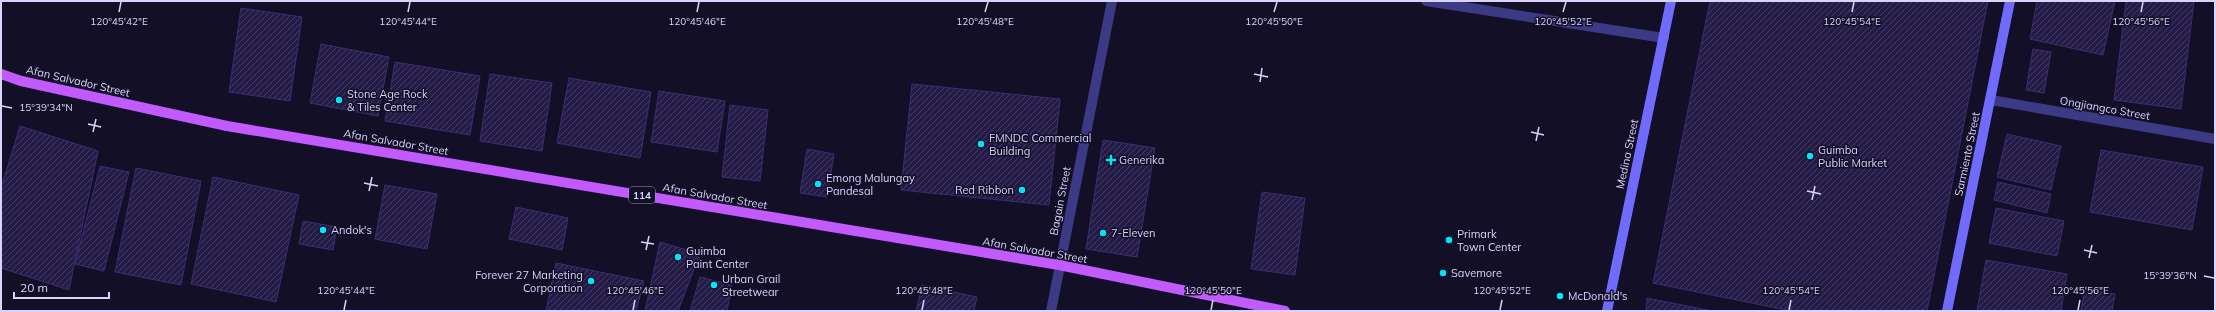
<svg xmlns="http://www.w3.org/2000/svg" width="2216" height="312" viewBox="0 0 2216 312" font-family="Mulish,sans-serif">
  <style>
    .building { fill: url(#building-hatch); stroke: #3b2d73 }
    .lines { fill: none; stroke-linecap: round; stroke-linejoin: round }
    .street { stroke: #3d3a85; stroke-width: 10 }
    .secondary { stroke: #6f6bff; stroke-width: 10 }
    .primary { stroke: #c25bff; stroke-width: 10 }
    .ticks { fill: none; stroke: #d9d4ff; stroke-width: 1.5 }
    .poi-dot { fill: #00e5ff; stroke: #130f26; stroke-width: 1.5 }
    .labels { text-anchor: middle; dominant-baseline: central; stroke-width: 3; stroke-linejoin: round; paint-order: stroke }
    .shield { fill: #130f26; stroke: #9e99be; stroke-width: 1 }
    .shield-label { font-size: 10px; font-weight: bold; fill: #d9d4ff }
    .street-label { font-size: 11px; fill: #d9d4ff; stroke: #130f26 }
    .poi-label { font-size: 11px; fill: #d9d4ff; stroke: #130f26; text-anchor: start }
    .ticks-label { font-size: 10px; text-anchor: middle; fill: #d9d4ff; stroke: #130f26; stroke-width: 3; stroke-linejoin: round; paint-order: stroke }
  </style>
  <defs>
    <pattern id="building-hatch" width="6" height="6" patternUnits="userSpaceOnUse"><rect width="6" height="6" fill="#241b47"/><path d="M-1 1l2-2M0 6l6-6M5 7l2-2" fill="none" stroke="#433b63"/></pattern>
  </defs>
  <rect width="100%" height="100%" fill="#130f26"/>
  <path class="building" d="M 1710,1 L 1988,1 L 1927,311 L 1791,311 L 1653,283 Z
    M 2037,1 L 2115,1 L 2103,55 L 2030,39 Z
    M 2126,1 L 2194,1 L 2181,109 L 2114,100 Z
    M 241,8 L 302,17 L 290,101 L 229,92 Z
    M 321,44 L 389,57 L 378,116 L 310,103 Z
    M 2033,49 L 2051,52 L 2044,93 L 2026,90 Z
    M 395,62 L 480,76 L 470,135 L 385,121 Z
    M 490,74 L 552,83 L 542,151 L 480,141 Z
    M 569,78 L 651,92 L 640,158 L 557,143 Z
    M 912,84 L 1060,99 L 1049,205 L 901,190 Z
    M 659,91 L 725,101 L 717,152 L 651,142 Z
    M 730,105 L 768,110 L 760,181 L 722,177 Z
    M 20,126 L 98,151 L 69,290 L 1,268 L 1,188 Z
    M 2007,134 L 2061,146 L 2051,190 L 1997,177 Z
    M 1103,140 L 1155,148 L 1137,257 L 1086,249 Z
    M 807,149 L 834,154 L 827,197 L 800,193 Z
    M 2101,150 L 2203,167 L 2192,230 L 2090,212 Z
    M 100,166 L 129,172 L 104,271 L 75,264 Z
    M 136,168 L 201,181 L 181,285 L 115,272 Z
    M 213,177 L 299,195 L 276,302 L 191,284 Z
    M 1998,182 L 2051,194 L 2047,213 L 1994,200 Z
    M 385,185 L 437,194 L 427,249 L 375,239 Z
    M 1262,192 L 1305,198 L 1295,275 L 1251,269 Z
    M 516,207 L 568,218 L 562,250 L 509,239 Z
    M 1996,208 L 2064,221 L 2057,256 L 1989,243 Z
    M 303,221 L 337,227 L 333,250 L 299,244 Z
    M 660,242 L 700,254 L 678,311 L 645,311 Z
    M 1986,260 L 2067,274 L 2061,311 L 1977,311 Z
    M 556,263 L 644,281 L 636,311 L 546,311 Z
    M 700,277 L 732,285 L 727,311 L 690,311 Z
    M 922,285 L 977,297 L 974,311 L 916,311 Z
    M 2085,288 L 2115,294 L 2112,311 L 2081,311 Z
    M 1647,298 L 1712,311 L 1646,311 Z"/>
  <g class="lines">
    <path class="street" d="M 1426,1 L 1664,38
      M 1991,100 L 2215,139
      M 1051,311 L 1112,1"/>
    <path class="secondary" d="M 1607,311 L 1671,1
      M 1947,311 L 2010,1"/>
    <path class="primary" d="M 1,74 L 21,81 L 227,126 L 1059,265 L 1285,311"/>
  </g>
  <path class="ticks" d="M 119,12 L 121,2M 408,12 L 410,2M 697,12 L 699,2M 985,12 L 988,2M 1274,12 L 1277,2M 1563,12 L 1566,2M 1852,12 L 1854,2M 2141,12 L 2143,2M 1254,74 L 1268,77M 1260,82 L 1262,68M 2,106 L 12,108M 88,124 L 101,127M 93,132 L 96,119M 1531,132 L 1544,135M 1536,141 L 1539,127M 364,183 L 378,186M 369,191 L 372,177M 1807,191 L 1821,194M 1812,200 L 1815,186M 641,242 L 654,244M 646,250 L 649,236M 2084,250 L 2097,253M 2089,258 L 2092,245M 2204,276 L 2214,278M 344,310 L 346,300M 633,310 L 635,300M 922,310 L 924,300M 1211,310 L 1213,300M 1500,310 L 1502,300M 1789,310 L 1791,300M 2078,310 L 2080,300"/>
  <g class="poi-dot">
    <circle cx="339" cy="100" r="4"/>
    <circle cx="981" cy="144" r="4"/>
    <circle cx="1810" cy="156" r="4"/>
    <path d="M1109 154h4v4h4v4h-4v4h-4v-4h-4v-4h4z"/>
    <circle cx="818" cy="184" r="4"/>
    <circle cx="1022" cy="190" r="4"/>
    <circle cx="323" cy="230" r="4"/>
    <circle cx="1103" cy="233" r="4"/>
    <circle cx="1449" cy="240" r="4"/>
    <circle cx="678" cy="257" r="4"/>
    <circle cx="1443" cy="273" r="4"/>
    <circle cx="591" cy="281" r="4"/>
    <circle cx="714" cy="285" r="4"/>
    <circle cx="1560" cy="296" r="4"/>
  </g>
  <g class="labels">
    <rect class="shield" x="629" y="187" width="26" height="16" rx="3"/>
    <g class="shield-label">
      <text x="642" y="195">114</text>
    </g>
    <g class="street-label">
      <text transform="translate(78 81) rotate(13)">Afan Salvador Street</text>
      <text transform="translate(2105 108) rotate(10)">Ongjiangco Street</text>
      <text transform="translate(396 142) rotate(10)">Afan Salvador Street</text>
      <text transform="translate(1627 154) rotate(-78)">Medina Street</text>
      <text transform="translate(1967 154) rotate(-78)">Sarmiento Street</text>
      <text transform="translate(715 196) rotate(10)">Afan Salvador Street</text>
      <text transform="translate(1060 201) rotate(-79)">Bagain Street</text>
      <text transform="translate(1035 250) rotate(10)">Afan Salvador Street</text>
    </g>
    <g class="poi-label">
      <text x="347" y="94">Stone Age Rock<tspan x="347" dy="13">&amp; Tiles Center</tspan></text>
      <text x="989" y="138">FMNDC Commercial<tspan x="989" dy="13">Building</tspan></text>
      <text x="1818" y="150">Guimba<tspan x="1818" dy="13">Public Market</tspan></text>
      <text x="1119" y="160">Generika</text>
      <text x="826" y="178">Emong Malungay<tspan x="826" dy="13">Pandesal</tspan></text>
      <text x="1014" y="190" text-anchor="end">Red Ribbon</text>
      <text x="331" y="230">Andok's</text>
      <text x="1111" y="233">7-Eleven</text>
      <text x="1457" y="234">Primark<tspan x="1457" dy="13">Town Center</tspan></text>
      <text x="686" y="251">Guimba<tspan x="686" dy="13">Paint Center</tspan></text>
      <text x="1451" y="273">Savemore</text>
      <text x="583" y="275" text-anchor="end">Forever 27 Marketing<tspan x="583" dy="13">Corporation</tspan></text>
      <text x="722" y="279">Urban Grail<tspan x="722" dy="13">Streetwear</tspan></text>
      <text x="1568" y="296">McDonald's</text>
    </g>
  </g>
  <g class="ticks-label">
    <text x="119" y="25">120°45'42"E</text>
    <text x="408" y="25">120°45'44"E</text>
    <text x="697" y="25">120°45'46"E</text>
    <text x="985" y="25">120°45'48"E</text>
    <text x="1274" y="25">120°45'50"E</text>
    <text x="1563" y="25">120°45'52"E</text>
    <text x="1852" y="25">120°45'54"E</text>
    <text x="2141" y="25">120°45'56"E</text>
    <text x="46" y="111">15°39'34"N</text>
    <text x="2170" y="279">15°39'36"N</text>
    <text x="346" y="294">120°45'44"E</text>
    <text x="635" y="294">120°45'46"E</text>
    <text x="924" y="294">120°45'48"E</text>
    <text x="1213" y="294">120°45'50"E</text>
    <text x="1502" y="294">120°45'52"E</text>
    <text x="1791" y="294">120°45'54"E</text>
    <text x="2080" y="294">120°45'56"E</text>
  </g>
  <rect width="2216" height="312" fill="none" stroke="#d9d4ff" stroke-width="4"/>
  <path d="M14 292v6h95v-6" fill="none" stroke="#d9d4ff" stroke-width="2"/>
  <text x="20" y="292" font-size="12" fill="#d9d4ff" stroke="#130f26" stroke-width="3" paint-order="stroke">20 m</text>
</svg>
